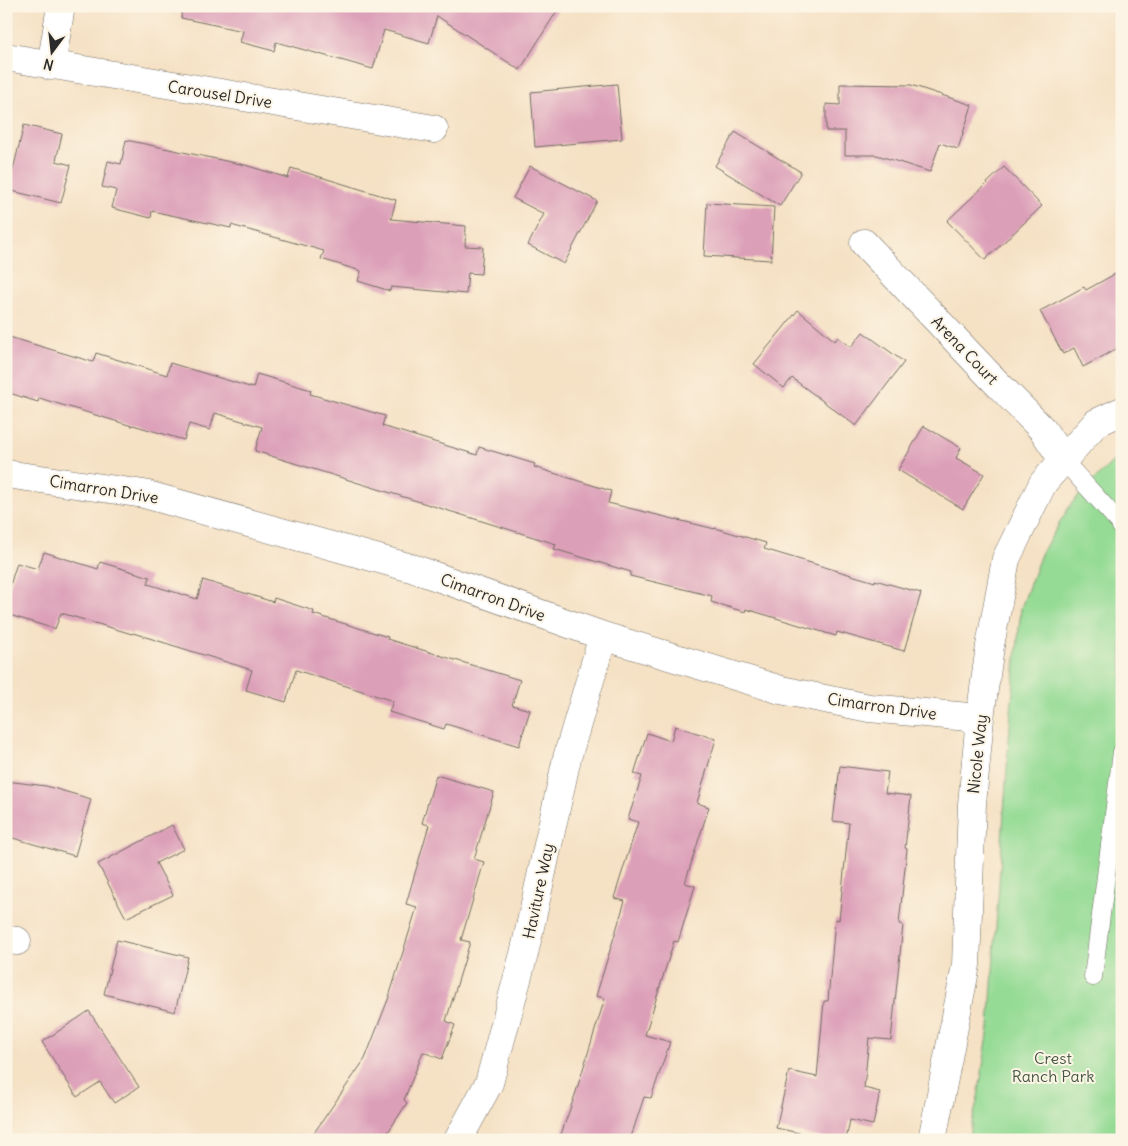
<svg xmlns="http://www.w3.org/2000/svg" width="1128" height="1146" viewBox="0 0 1128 1146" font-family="Delius,sans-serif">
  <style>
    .green { fill: #95db95; stroke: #608360 }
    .building { fill: #dc9fb8 }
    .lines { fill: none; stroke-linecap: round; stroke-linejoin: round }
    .lane-casing { stroke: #726b61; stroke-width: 19 }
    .street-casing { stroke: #726b61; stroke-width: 29 }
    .lane { stroke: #fff; stroke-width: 18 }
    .street { stroke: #fff; stroke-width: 28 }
    .labels { text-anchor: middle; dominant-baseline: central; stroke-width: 4; stroke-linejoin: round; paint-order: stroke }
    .street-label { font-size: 16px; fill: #2b2b2b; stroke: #fcf5e5 }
    .park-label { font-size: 16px; fill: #465746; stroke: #fcf5e5 }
  </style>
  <rect width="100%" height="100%" fill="#fcf5e5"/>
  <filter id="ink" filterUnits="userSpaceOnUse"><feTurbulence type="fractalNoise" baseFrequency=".02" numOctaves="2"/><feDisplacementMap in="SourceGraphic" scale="10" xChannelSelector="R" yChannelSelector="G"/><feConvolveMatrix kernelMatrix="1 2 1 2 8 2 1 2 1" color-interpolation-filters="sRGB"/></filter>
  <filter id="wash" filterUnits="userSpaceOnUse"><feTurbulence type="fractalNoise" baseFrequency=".0096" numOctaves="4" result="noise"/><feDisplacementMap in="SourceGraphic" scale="20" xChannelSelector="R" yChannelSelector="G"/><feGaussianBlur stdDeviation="1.12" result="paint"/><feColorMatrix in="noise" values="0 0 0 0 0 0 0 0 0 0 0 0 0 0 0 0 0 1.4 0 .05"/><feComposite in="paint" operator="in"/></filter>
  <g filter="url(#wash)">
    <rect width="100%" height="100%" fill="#f5e1c4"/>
    <path class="green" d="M 1122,455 L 1122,1140 L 968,1140 L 978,1097 L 989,1028 L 1011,711 L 1021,608 L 1041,554 L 1071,504 L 1112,462 Z"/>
    <g id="blocks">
      <path class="building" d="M 182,6 L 560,6 L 520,70 L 437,16 L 429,43 L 384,30 L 373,69 L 276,42 L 274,51 L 240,42 L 243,31 L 181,18 Z
        M 617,84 L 622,139 L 535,147 L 531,92 Z
        M 840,84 L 911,85 L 972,105 L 958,149 L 940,143 L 930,172 L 877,155 L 845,155 L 845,131 L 826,131 L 826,104 L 840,105 Z
        M 24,125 L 62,134 L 56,161 L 71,165 L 61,203 L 8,190 Z
        M 735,132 L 801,172 L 780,206 L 715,166 Z
        M 126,140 L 245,165 L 288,178 L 291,168 L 396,200 L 391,219 L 466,226 L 465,246 L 483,247 L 481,274 L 468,273 L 466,294 L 391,287 L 390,291 L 358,281 L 361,271 L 321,259 L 324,251 L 231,225 L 231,228 L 152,211 L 151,218 L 112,208 L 116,190 L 102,187 L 108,161 L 121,164 Z
        M 530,166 L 597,201 L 564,264 L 528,245 L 544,214 L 513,198 Z
        M 1004,167 L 1042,206 L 985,260 L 947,221 Z
        M 707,203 L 774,207 L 771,260 L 704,256 Z
        M 1122,270 L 1122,346 L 1083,367 L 1074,348 L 1063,354 L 1040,311 L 1084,287 L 1086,290 Z
        M 798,310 L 835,341 L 838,337 L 851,347 L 863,332 L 904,362 L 856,426 L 792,378 L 784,388 L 754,364 Z
        M 6,336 L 93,362 L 96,353 L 167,375 L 170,363 L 253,388 L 257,374 L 311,390 L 310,394 L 385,416 L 382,426 L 477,455 L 479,447 L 535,464 L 534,467 L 611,491 L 608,503 L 715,529 L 715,528 L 766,543 L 764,549 L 875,582 L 875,580 L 921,593 L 904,651 L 837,632 L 836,636 L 746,609 L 745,612 L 711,602 L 712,596 L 630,576 L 631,572 L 554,549 L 556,544 L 255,451 L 262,427 L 215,413 L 210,430 L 189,424 L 184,440 L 133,425 L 132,426 L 39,398 L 38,402 L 6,392 Z
        M 924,426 L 961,448 L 956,458 L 984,474 L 963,509 L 898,470 Z
        M 44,552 L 98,569 L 100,562 L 150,577 L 148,584 L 197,599 L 203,580 L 273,602 L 274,598 L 314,611 L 313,614 L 388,637 L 387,639 L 520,680 L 512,705 L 530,710 L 519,746 L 446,724 L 444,729 L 389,712 L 393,701 L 296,670 L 286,702 L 246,690 L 252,670 L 133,633 L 132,634 L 61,613 L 55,629 L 6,614 L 6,598 L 17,563 L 38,569 Z
        M 675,726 L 716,739 L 697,803 L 709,807 L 685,883 L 695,886 L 678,942 L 674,941 L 645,1035 L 670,1042 L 651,1098 L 644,1097 L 630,1140 L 559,1140 L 575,1095 L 605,998 L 596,996 L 625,901 L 614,898 L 638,822 L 628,819 L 642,776 L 634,774 L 647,733 L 671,741 Z
        M 840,766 L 888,772 L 885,793 L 911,796 L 905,848 L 907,849 L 899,924 L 903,925 L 891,1040 L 869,1038 L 864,1088 L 880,1092 L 873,1125 L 850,1120 L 846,1140 L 831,1140 L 776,1128 L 789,1071 L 817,1077 L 824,1001 L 828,1001 L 835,919 L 839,920 L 849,823 L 833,821 Z
        M 436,775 L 494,792 L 474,859 L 484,862 L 461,940 L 470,942 L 446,1021 L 455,1025 L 442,1059 L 423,1052 L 404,1100 L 407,1103 L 383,1140 L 309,1140 L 365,1059 L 389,997 L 417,907 L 406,904 L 429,825 L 422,823 Z
        M 6,781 L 46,786 L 91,799 L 75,856 L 6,836 Z
        M 172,825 L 184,849 L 156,863 L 173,895 L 126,918 L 98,864 Z
        M 117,940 L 188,957 L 175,1012 L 104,994 Z
        M 89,1011 L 139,1087 L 114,1103 L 100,1082 L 77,1097 L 42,1042 Z"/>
    </g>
  </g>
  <g filter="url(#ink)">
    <use href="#blocks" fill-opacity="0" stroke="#726b61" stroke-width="1"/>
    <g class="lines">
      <g class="lane-casing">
        <path id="lane" d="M 1063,460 L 1119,522 L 1122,528
          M 1093,977 L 1122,752"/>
      </g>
      <g class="street-casing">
        <path id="street" d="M 6,57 L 434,129
          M 51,66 L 61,6
          M 864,243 L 988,374 L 1043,430 L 1063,460
          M 6,474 L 144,494 L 415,569 L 603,636 L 781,690 L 869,708 L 980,718
          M 6,940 L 17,941
          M 458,1140 L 489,1083 L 524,954 L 567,758 L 603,636
          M 932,1140 L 966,965 L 972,804 L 980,718 L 990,646 L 1006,559 L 1043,483 L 1096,423 L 1122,411"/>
      </g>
      <use href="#lane" class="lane"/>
      <use href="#street" class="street"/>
    </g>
  </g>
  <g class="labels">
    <g class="street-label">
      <text transform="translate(220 94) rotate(9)">Carousel Drive</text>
      <text transform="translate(965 350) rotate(46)">Arena Court</text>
      <text transform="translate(104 489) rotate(9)">Cimarron Drive</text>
      <text transform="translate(493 597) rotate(20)">Cimarron Drive</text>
      <text transform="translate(882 706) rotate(8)">Cimarron Drive</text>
      <text transform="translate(977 754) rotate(-84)">Nicole Way</text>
      <text transform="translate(538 891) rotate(-78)">Haviture Way</text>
    </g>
    <g class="park-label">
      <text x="1053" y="1058">Crest<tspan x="1053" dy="18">Ranch Park</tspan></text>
    </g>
  </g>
  <rect width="1128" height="1146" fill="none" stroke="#fcf5e5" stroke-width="25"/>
  <g transform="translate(52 52) rotate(195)" stroke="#fcf5e5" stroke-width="4" paint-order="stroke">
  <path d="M0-4L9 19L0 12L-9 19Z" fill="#2b2b2b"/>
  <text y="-8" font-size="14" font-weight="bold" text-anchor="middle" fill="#2b2b2b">N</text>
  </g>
</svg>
